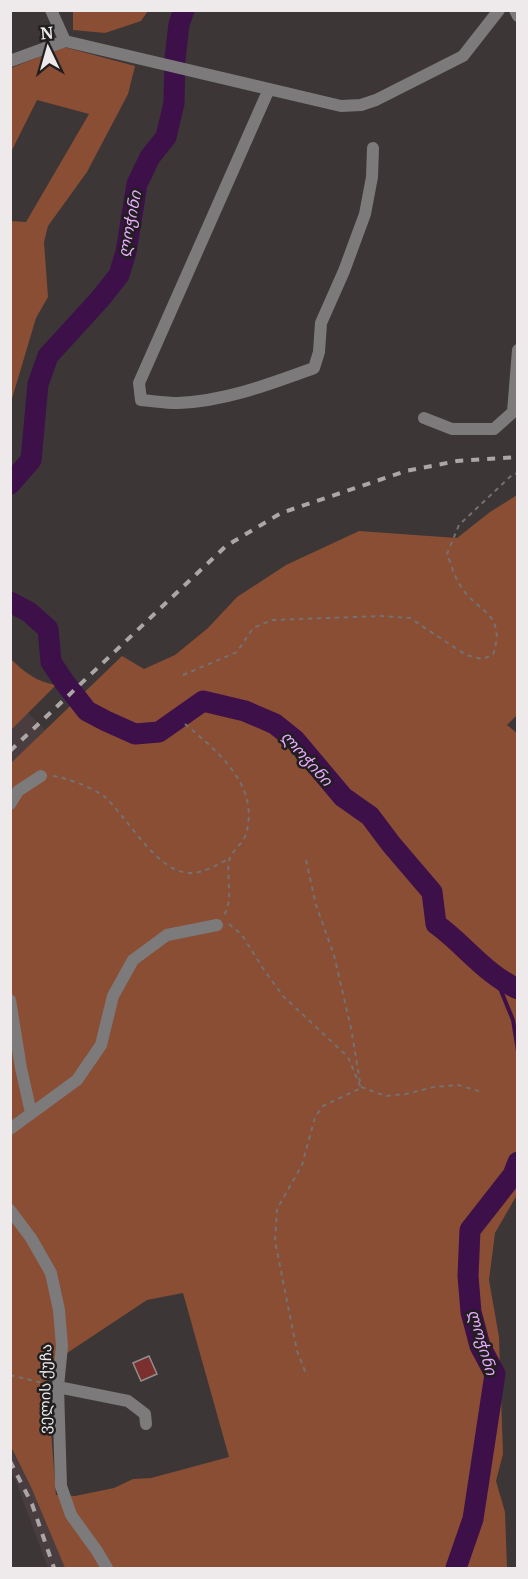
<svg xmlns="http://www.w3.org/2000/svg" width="528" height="1579" viewBox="0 0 528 1579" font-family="Merriweather,'Noto Sans Georgian',serif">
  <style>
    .built { fill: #4a3d40 }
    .green { fill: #894e33; fill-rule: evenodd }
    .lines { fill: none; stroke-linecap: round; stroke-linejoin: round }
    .stream { stroke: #3d104a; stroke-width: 4 }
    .river { stroke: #3d104a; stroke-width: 21 }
    .building { fill: #7c2f2f; stroke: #958d8d; stroke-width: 1.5 }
    .path { stroke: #757071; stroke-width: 2; stroke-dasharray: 4.5 4.5; stroke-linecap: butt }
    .minor { stroke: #7d7a7c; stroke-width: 12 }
    .rail { stroke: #aca6a7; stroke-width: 4; stroke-dasharray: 8 8; stroke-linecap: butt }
    .labels { text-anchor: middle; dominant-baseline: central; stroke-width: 5; stroke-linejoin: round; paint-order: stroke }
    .street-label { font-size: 15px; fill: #eee9ea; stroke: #211e1f }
    .water-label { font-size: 16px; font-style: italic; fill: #e9a8ff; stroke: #211e1f }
  </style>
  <rect width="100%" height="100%" fill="#3c3637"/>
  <path class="built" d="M 27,712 L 45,730 L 11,764 L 11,730 Z
    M 10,1447 L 31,1487 L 65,1568 L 48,1568 L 15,1479 L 11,1472 Z"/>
  <path class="green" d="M 73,11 L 73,10 L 148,11 L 141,21 L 105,33 L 73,30 Z
    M 64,47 L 135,66 L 128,94 L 87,172 L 48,226 L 44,242 L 48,297 L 36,318 L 11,402 L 11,221 L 26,222 L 89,114 L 37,100 L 11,152 L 11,68 Z
    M 517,495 L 518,714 L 507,725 L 518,734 L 518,1193 L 495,1233 L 489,1280 L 499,1337 L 503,1454 L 496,1481 L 505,1512 L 507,1568 L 65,1568 L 31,1487 L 11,1447 L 10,764 L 122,656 L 144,669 L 175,655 L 208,628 L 237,597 L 286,565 L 359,531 L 457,538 L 490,512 ZM 183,1293 L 229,1457 L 151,1478 L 133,1479 L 114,1488 L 75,1496 L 56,1495 L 46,1367 L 147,1300 Z
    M 11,659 C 24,672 37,682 56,685 L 11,730 Z"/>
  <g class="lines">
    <path class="stream" d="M 495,976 L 513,1020 L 518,1051"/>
    <path class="river" d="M 10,484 L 31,460 L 38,384 L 48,356 L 100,299 L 119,275 L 126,252 L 137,184 L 150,157 L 166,137 L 174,103 L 175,59 L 179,24 L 184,10
      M 10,602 L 29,612 L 48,629 L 51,662 L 65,683 L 87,711 L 106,721 L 135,734 L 159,732 L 203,701 L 245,711 L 275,724 L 295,740 L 343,797 L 370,816 L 391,844 L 432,892 L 436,924 C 464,944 486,975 518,989
      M 456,1568 L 473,1519 L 495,1374 L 480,1346 L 471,1312 L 468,1276 L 470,1230 L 513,1175 L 518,1162"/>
  </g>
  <path class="building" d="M 149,1356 L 157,1374 L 141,1381 L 133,1363 Z"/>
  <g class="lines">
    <path class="path" d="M 183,675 L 237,652 L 253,628 L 272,620 L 382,616 L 410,618 L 466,655 L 482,659 L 493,655 C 507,611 477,614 460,585 C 454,576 451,564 447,554 L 459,525 L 512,475 L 518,473
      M 185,724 C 218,752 260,785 246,834 C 243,844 231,851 229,861 C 226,877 234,900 224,915
      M 53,776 C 65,777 96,789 105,797 C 128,818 156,872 190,873 C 204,873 216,865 229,859
      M 306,860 L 316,905 L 334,955 L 351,1028 L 360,1082
      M 229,924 L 242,935 L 264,970 L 283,996 L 348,1057 L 361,1088 L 323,1106 L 315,1117 L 302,1165 L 277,1209 L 275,1241 L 297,1351 L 307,1376
      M 361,1087 L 386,1096 L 406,1094 L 434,1087 L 458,1085 L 482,1092
      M 10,1375 L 47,1384"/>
    <path class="minor" d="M 51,10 L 65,41
      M 515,10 L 518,16
      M 10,61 L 65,41 L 341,106 L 361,105 L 376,100 L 463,56 L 499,10
      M 269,89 L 139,383 L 141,400 C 153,401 166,403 178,403 C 226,401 270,384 314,368 L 319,352 L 321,323 L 344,271 L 365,214 L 372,177 L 373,148
      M 424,418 L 452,429 L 494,429 L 513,412 L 518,350
      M 10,804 L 18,791 L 41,776
      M 10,1000 L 21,1068 L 31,1113
      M 10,1129 L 77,1080 L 101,1045 L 113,996 L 133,960 L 167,935 L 217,925
      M 10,1210 L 31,1238 L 51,1273 L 59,1310 L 62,1346 L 58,1387 L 61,1486 L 71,1515 L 97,1551 L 107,1568
      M 58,1387 L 128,1401 L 145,1414 L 146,1424"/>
    <path class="rail" d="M 10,751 L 226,546 L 281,513 L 406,471 L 457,461 L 518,457
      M 10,1461 L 32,1504 L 54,1568"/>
  </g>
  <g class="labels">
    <g class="street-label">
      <text transform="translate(45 1389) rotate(-89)">ველის ქუჩა</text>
    </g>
    <g class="water-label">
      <text transform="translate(129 224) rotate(-79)">ლოჭინი</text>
      <text transform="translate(307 758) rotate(48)">ლოჭინი</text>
      <text transform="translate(483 1342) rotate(74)">ლოჭინი</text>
    </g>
  </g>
  <rect width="528" height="1579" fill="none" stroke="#eee9ea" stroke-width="24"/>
  <g transform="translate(48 48) rotate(355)" stroke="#211e1f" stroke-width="4.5" paint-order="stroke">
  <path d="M0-4.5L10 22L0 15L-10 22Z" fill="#eee9ea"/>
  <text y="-9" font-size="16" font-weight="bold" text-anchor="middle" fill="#eee9ea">N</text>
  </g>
</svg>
